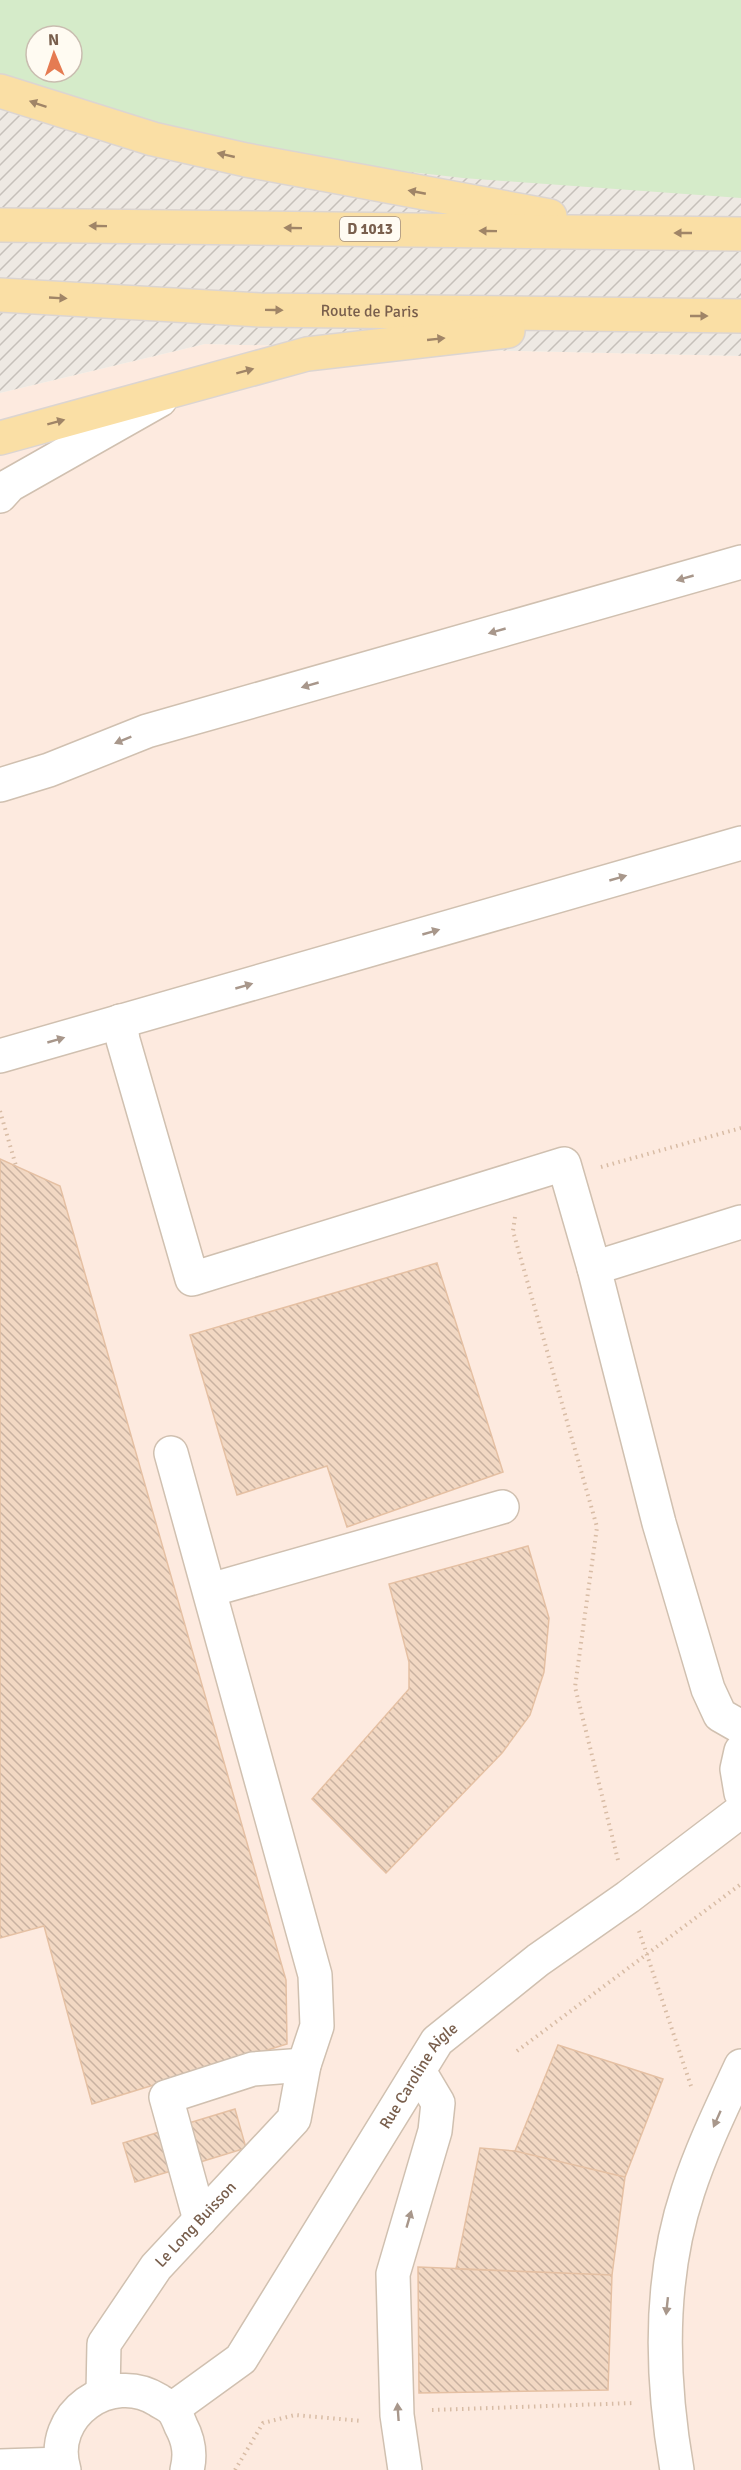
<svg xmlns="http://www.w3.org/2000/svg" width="741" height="2470" viewBox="0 0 741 2470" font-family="Signika,sans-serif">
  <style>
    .commercial { fill: #fdeadf }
    .industrial { fill: url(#industrial-furrows); fill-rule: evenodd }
    .grass { fill: #d5ebc9; fill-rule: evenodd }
    .building { fill: url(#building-back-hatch); stroke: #e5c0a3; stroke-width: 1.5 }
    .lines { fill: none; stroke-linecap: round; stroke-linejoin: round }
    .minor-casing { stroke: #d0c0b0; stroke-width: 36 }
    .major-casing { stroke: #dcd5d1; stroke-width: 36 }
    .path { stroke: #d8bca5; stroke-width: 4; stroke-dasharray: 1.5 4.5; stroke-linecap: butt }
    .minor { stroke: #fff; stroke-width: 33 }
    .major { stroke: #fadfa5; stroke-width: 33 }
    .oneway { fill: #a08567 }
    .oneway2 { fill: #a8978b }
    .labels { text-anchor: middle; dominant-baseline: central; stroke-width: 4.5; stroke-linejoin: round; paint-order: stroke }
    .shield { fill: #fffbf2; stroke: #a18e7e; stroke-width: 1.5 }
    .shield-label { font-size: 15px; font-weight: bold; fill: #795f4d }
    .street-label { font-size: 16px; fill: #795f4d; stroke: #fffbf2 }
  </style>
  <defs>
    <pattern id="industrial-furrows" width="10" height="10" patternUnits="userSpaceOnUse" patternTransform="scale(1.5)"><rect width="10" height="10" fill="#eee9e3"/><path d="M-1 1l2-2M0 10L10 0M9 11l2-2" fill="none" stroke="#c6c0ba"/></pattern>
    <pattern id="building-back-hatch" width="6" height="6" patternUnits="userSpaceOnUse" patternTransform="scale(1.5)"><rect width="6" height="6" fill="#f2d8c3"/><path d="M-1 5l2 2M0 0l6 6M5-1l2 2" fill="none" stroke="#c9b2a1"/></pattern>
  </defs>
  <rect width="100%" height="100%" fill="#fdf7eb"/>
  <path class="commercial" d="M 205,344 L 741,356 L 741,2470 L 0,2470 L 0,393 Z"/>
  <path class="industrial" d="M 0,0 L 741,0 L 741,356 L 205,344 L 0,393 ZM 36,36 L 72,36 L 72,72 L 36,72 Z"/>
  <path class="grass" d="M 0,0 L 741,0 L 741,198 L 463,178 L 341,164 L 162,126 L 0,79 ZM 36,36 L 72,36 L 72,72 L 36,72 Z"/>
  <path class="building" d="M 0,1159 L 60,1186 L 286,1980 L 287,2044 L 92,2104 L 44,1926 L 0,1938 Z
    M 437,1263 L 503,1472 L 347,1527 L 327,1466 L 237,1495 L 190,1335 Z
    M 528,1546 L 549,1618 L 544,1672 L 530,1715 L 502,1753 L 386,1873 L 312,1799 L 409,1689 L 409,1662 L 389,1584 Z
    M 558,2045 L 663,2079 L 625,2177 L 515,2151 Z
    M 235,2109 L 246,2148 L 135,2182 L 123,2143 Z
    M 480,2148 L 515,2151 L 625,2177 L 612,2275 L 456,2269 Z
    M 418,2267 L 612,2275 L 608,2390 L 419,2393 Z"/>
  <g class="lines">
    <g class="minor-casing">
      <g id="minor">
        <path d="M 0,496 L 10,485 L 160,400"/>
        <path d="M 0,785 L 49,770 L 147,731 L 741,562"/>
        <path d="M 120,1021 L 123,1040 L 192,1279 L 564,1164 L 594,1268"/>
        <path d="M 0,1056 L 741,843"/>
        <path d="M 741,1222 L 594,1268 L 659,1523 L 708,1689 L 720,1715 L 741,1727"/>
        <path d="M 210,1590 L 502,1507"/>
        <path d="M 741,1751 L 737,1769 L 741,1793"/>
        <path d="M 200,2220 L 166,2097 L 253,2069 L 304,2065"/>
        <path id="s1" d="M 103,2393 L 104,2344 L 156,2267 L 294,2119 L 304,2065 L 317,2026 L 315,1975 L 171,1453"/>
        <path id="s2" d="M 172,2409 L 241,2359 L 437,2041 L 538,1960 L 628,1897 L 741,1811"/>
        <path d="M 0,2466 L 62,2464"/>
        <path d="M 64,2470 C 47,2415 111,2370 158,2400 C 162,2403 169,2406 173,2410 C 176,2414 179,2421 181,2426 C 189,2441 191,2454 187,2470"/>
        <path d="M 405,2470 L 397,2415 L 393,2274 L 435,2131 L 438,2103 L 419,2071"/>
        <path d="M 677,2470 C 661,2378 658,2281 688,2191 C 702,2148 722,2107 741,2066"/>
      </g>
    </g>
    <g class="major-casing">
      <g id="major">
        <path d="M 0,91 L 153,139 L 246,160 L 550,216"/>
        <path d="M 0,225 L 741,234"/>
        <path id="s3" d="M 0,295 L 260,310 L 741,316"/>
        <path d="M 0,438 L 307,354 L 508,331"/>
      </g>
    </g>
    <path class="path" d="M 0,1111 L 16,1166
      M 601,1167 L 741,1128
      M 515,1217 L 513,1231 L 597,1527 L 575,1687 L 618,1860
      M 639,1931 L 691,2086
      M 517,2051 L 741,1884
      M 432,2410 L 634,2403
      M 235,2470 L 263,2423 L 295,2415 L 362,2421"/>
    <use href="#minor" class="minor"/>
    <use href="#major" class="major"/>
  </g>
  <defs><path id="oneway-solid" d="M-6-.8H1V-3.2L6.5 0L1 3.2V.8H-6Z" transform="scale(1.5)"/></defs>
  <g class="oneway">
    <use href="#oneway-solid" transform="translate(38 104) rotate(-161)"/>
    <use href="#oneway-solid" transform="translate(226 155) rotate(-167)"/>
    <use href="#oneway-solid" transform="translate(417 192) rotate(-169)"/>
    <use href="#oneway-solid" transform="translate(98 226) rotate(-179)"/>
    <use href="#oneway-solid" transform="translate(293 228) rotate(-179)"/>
    <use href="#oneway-solid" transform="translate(488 231) rotate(-179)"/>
    <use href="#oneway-solid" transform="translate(683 233) rotate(-180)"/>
    <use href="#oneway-solid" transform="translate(58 298) rotate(3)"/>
    <use href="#oneway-solid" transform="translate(274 310) rotate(1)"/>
    <use href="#oneway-solid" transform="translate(699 316)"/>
    <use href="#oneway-solid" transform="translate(436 339) rotate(-6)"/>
    <use href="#oneway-solid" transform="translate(245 371) rotate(-15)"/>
    <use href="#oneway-solid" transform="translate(56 422) rotate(-15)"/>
  </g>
  <g class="oneway2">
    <use href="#oneway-solid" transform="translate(685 578) rotate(164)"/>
    <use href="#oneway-solid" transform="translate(497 631) rotate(164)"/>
    <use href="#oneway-solid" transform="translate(310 685) rotate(164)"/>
    <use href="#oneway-solid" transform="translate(123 740) rotate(158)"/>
    <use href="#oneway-solid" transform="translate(618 878) rotate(-16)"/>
    <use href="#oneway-solid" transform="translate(431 932) rotate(-16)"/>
    <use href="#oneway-solid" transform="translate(244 986) rotate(-16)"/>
    <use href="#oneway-solid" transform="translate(56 1040) rotate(-16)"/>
    <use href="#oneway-solid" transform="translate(717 2119) rotate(114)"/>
    <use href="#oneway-solid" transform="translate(409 2219) rotate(-74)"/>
    <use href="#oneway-solid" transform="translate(667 2306) rotate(96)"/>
    <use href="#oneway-solid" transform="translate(398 2412) rotate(-94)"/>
  </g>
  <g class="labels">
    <rect class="shield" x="340" y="217" width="60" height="24" rx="4.5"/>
    <g class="shield-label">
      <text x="370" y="229">D 1013</text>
    </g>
    <g class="street-label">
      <text stroke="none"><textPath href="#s3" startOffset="370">Route de Paris</textPath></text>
      <text stroke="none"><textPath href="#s2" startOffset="420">Rue Caroline Aigle</textPath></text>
      <text stroke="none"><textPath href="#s1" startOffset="200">Le Long Buisson</textPath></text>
    </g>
  </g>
  <g transform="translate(54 54) rotate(358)"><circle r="28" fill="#fffbf2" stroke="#c9bdb0" stroke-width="1.5"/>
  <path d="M0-4.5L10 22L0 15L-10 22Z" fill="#e57b52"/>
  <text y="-9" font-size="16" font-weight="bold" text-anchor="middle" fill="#795f4d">N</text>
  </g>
</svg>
